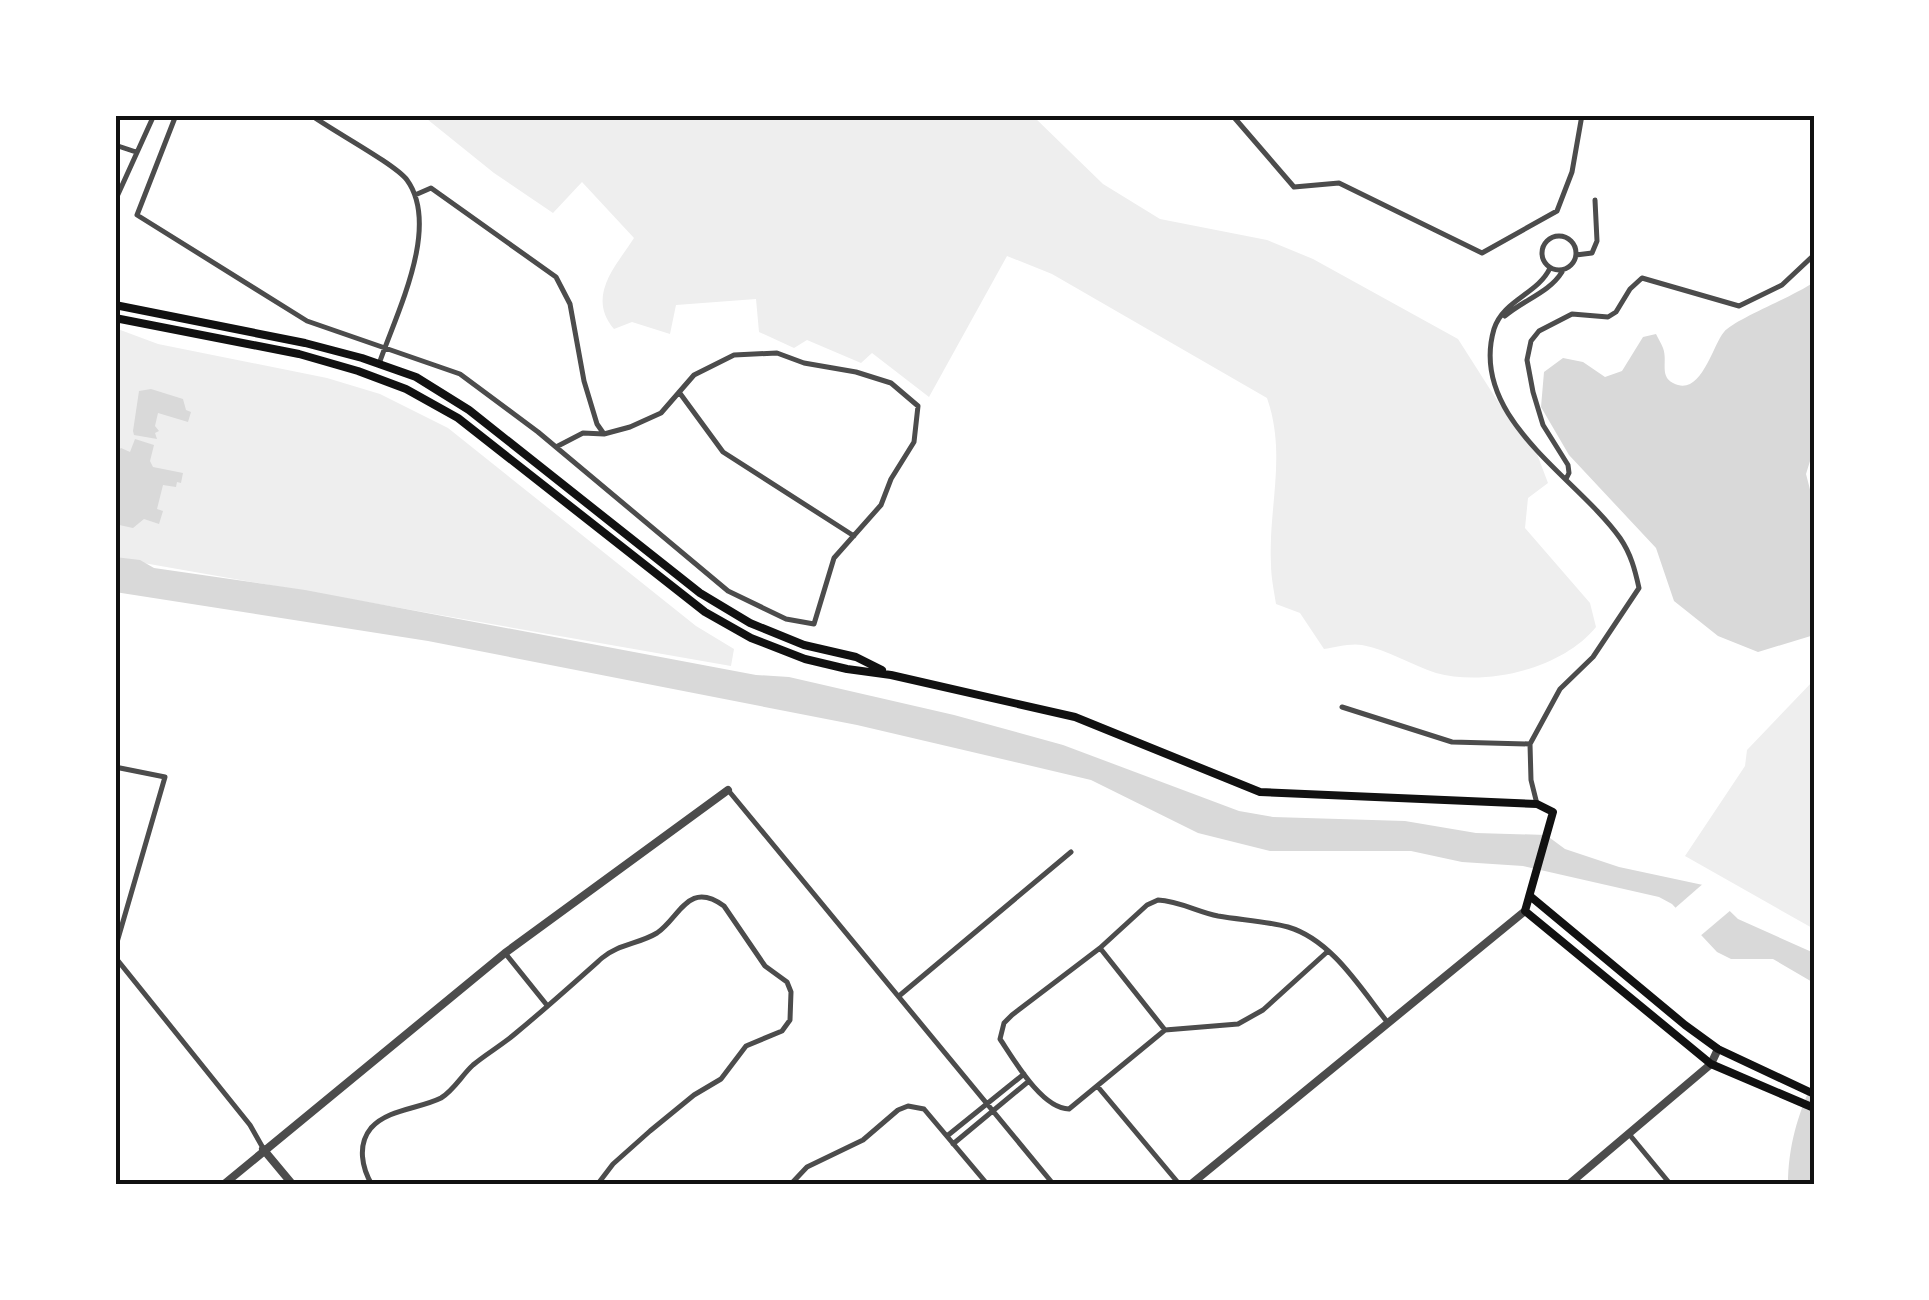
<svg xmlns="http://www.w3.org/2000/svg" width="1929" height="1300" viewBox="0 0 1929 1300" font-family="'Sofia Sans Condensed',sans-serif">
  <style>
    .green { fill: #eee }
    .water { fill: #d9d9d9 }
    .pier { fill: #fff }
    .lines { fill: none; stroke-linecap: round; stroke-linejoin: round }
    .minor { stroke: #4c4c4c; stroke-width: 5 }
    .tertiary { stroke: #4c4c4c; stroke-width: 8 }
    .secondary { stroke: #111; stroke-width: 8 }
    .neatline { fill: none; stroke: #111; stroke-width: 4 }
  </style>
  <rect width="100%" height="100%" fill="#fff"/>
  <path class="green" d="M 422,115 L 1032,115 L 1103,184 L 1160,219 L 1267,240 L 1313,259 L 1458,339 L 1502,408 L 1537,454 L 1548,483 L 1528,498 L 1525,528 L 1590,603 L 1596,627 C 1563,668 1487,687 1436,673 C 1412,665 1388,650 1362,645 C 1351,643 1335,647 1324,649 L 1300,613 L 1276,604 C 1274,591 1271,577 1271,564 C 1268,508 1287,455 1267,398 L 1052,274 L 1007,256 L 929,397 L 872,353 L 861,363 L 807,340 L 794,348 L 759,332 L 756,299 L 676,305 L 670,334 L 632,322 L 614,329 C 586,296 616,266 634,238 L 582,182 L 553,213 L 494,173 Z
    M 115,328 L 158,344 L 327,378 L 380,394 L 448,428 L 696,626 L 734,649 L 731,666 L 115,558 Z
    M 1814,680 L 1814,929 L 1685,856 L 1745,766 L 1747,750 Z"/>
  <path class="water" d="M 1814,282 L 1814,448 L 1806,474 L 1814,505 L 1814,635 L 1758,652 L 1718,636 L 1674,601 L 1656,548 L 1569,455 L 1541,407 L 1544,372 L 1563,358 L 1583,362 L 1605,377 L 1622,371 L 1643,337 L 1656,334 C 1658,338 1661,343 1663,348 C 1668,361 1659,376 1673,383 C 1701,398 1712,346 1724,332 C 1735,319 1793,297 1814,282 Z
    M 151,389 L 183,399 L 186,410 L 191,412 L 188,422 L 158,413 L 155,426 L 159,431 L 155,433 L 157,439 L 134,435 L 133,431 L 139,391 Z
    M 135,439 L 154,445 L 150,461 L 153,467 L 183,473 L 181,483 L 177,482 L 176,487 L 163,485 L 157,509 L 163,511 L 159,524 L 144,519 L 133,528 L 115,524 L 115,453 L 121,448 L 130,452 Z
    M 115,557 L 140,560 L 154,568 L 305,590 L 756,675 L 789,677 L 954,715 L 1063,745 L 1239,811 L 1273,817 L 1405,821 L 1476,833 L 1546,835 L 1565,849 L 1619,867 L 1703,885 L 1738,919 L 1814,953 L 1814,983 L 1773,959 L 1731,959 L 1717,952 L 1672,904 L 1659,897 L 1523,866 L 1462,862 L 1411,851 L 1270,851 L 1198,833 L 1091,780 L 857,725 L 428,641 L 115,592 Z
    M 1814,1079 L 1814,1185 L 1788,1185 C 1788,1146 1798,1114 1814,1079 Z"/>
  <path class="pier" d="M 1705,882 L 1731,910 L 1699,937 L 1674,909 Z"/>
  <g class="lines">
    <path class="minor" d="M 176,115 L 137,215 L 307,321 L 460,374 L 538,432 L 728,591 L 786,619 L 814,624 L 834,558 L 881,505 L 891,479 L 914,442 L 918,406 L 891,383 L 856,372 L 804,363 L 777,353 L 734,355 L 694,375 L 661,413 L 630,427 L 604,434 L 597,424 L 584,381 L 570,304 L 556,277 L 431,188 L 415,195
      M 311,115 C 331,130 395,164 407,180 C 441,227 396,314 379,364
      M 1232,115 L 1294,187 L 1339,183 L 1482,253 L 1557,211 L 1572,172 L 1582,115
      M 115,145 L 136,152
      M 115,201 L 154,115
      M1542 253a17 17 0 1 1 34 0a17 17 0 1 1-34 0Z
      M 1576,255 L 1592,253 L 1597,241 L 1595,200
      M 1505,316 C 1523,300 1549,293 1562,272
      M 679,392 L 723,452 L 854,536
      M 556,447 L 583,433 L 604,434
      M 1566,479 L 1569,473 L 1568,465 L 1543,425 L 1533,392 L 1527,360 L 1531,341 L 1539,331 L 1572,314 L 1608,317 L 1616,312 L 1630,289 L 1642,278 L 1739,306 L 1782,285 L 1814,255
      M 1342,707 L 1452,742 L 1530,744
      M 115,767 L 165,777 L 115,949
      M 728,790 L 1054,1185
      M 1537,804 L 1531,780 L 1530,744 L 1560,689 L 1593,657 L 1639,588 C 1635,570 1631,554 1620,538 C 1577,477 1468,418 1494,329 C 1503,300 1538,294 1550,268
      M 1100,948 L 1165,1030
      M 1327,952 L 1263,1010 L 1238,1024 L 1165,1030 L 1069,1109 C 1042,1109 1014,1060 1000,1039 L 1004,1023 L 1012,1015 L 1100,948 L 1147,905 L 1158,900 C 1179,901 1198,912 1218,916 C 1241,920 1266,921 1288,927 C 1332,940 1361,989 1388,1023
      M 505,953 L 546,1004
      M 115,957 L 250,1125 L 263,1148
      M 899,996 L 1071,852
      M 1098,1087 L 1180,1185
      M 1629,1134 L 1671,1185
      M 947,1136 L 1024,1074
      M 953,1144 L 1029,1081
      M 372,1185 C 362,1168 357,1145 371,1128 C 388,1109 419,1109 441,1098 C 454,1090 462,1075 473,1065 C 486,1054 502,1045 516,1033 C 545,1009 574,983 602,958 C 618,944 639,944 657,933 C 680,917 688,880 724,906 L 765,966 L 787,982 L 791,992 L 790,1020 L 782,1031 L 746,1046 L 721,1079 L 694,1095 L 650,1131 L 613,1164 L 597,1185
      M 790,1185 L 807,1167 L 863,1140 L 898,1110 L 908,1106 L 924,1109 L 988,1185"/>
    <path class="tertiary" d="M 263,1149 L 293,1185
      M 223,1185 L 505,953 L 728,790
      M 1190,1185 L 1525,911
      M 1568,1185 L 1711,1064 L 1718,1049"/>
    <path class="secondary" d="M 115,305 L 305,343 L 362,358 L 416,377 L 469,410 L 700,593 L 750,623 L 804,645 L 856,657 L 882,670
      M 115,318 L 299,354 L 358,371 L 406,389 L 458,418 L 705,612 L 751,638 L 805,659 L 847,669 L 891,675 L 1075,717 L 1260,792 L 1537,804 L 1553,812 L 1525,911 L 1711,1064 L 1814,1108
      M 1530,896 L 1685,1025 L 1718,1049 L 1814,1094"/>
  </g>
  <rect width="1929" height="1300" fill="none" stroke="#ffffff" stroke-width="235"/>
  <rect x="118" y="118" width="1694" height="1064" class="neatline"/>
</svg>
